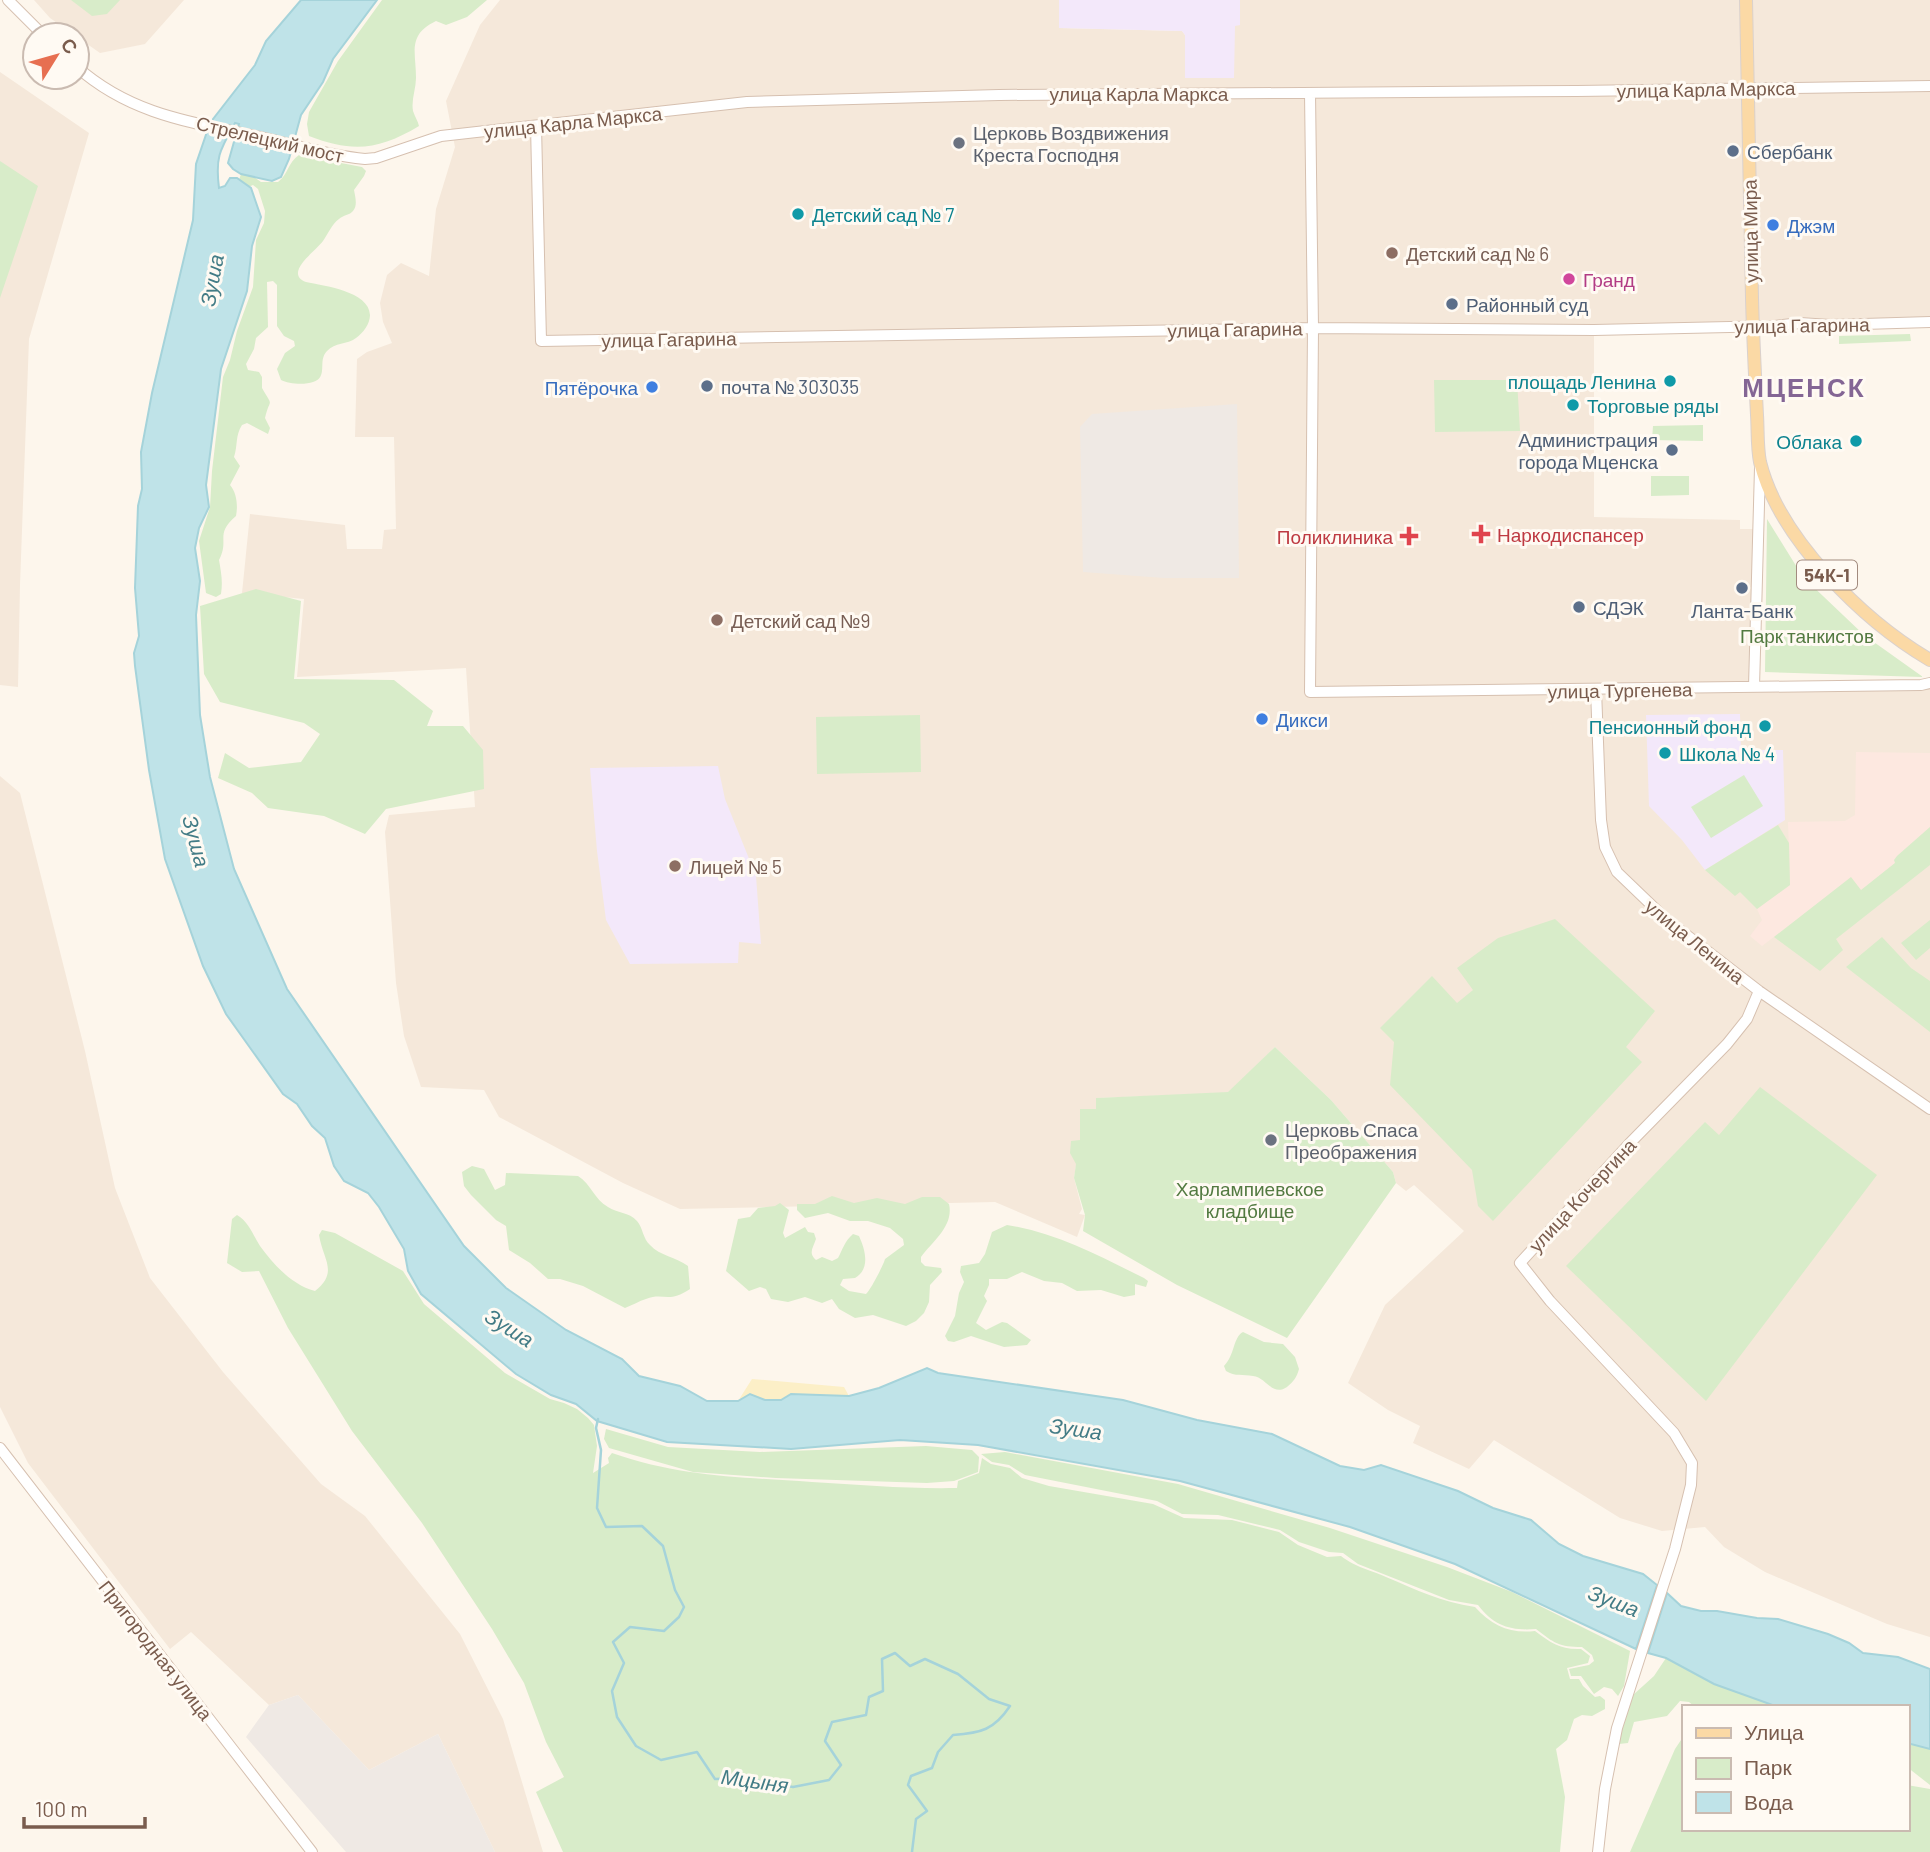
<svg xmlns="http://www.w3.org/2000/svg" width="1930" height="1852" viewBox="0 0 1930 1852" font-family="Barlow,sans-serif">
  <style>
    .residential { fill: #f5e8da }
    .commercial { fill: #fde8e0 }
    .industrial { fill: #efe9e4 }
    .education { fill: #f3e8fa }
    .green { fill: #d8ecc9 }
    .sand { fill: #fcefc7 }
    .water { fill: #bfe3e8; stroke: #a5d3da; stroke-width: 2 }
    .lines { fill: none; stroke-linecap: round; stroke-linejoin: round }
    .stream { stroke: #a5d3da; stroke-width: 2.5 }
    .secondary-casing { stroke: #d6c0b0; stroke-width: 12 }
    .primary-casing { stroke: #dad1cd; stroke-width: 14 }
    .secondary { stroke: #fff; stroke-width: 10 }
    .primary { stroke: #fbd9a5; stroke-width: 12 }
    .worship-dot { fill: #6b7280; stroke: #fffaf3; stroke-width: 2.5 }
    .service-dot { fill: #5c6f8a; stroke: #fffaf3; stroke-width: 2.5 }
    .culture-dot { fill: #0f9aa8; stroke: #fffaf3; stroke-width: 2.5 }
    .shop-dot { fill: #3f7fe0; stroke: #fffaf3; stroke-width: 2.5 }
    .education-dot { fill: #8d6e63; stroke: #fffaf3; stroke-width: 2.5 }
    .hotel-dot { fill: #d1479c; stroke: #fffaf3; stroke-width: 2.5 }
    .health-dot { fill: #e0444e; stroke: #fffaf3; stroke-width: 2.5 }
    .labels { text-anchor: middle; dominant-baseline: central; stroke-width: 6; stroke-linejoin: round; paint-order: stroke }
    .shield { fill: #fffaf3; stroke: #a28b7f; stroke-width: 2 }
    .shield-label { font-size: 18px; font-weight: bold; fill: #7a5c4d }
    .street-label { font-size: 19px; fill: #7a5c4d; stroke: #fffaf3 }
    .worship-label { font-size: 19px; fill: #5b616d; stroke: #fffaf3; text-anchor: start }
    .service-label { font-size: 19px; fill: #4e5e75; stroke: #fffaf3; text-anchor: start }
    .culture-label { font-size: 19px; fill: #0d838f; stroke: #fffaf3; text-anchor: start }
    .shop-label { font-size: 19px; fill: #366cbe; stroke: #fffaf3; text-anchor: start }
    .education-label { font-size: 19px; fill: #785e54; stroke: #fffaf3; text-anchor: start }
    .hotel-label { font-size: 19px; fill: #b23c85; stroke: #fffaf3; text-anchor: start }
    .health-label { font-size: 19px; fill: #be3a42; stroke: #fffaf3; text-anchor: start }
    .park-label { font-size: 19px; fill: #537a41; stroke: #fffaf3 }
    .water-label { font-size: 21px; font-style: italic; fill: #437c86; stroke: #fffaf3 }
    .district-label { font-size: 26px; font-weight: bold; letter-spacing: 2px; fill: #846695; stroke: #fffaf3 }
  </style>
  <rect width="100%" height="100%" fill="#fdf6ec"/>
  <path class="residential" d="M 34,0 L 184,0 L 145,44 L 100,53 L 50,18 Z
    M 500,0 L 1059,0 L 1060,28 L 1182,31 L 1185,35 L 1185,78 L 1235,25 L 1240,25 L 1240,0 L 1930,0 L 1930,322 L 1594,331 L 1594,517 L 1740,520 L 1740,529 L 1756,529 L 1754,687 L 1930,683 L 1930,1637 L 1887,1624 L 1765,1572 L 1724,1547 L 1705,1527 L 1662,1531 L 1620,1518 L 1494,1440 L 1469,1469 L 1413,1443 L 1420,1426 L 1388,1410 L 1348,1383 L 1385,1305 L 1464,1231 L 1414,1185 L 1406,1191 L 1396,1183 L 1393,1172 L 1331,1100 L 1275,1047 L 1228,1093 L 1097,1098 L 1096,1109 L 1080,1141 L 1074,1178 L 1082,1209 L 1079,1214 L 1085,1215 L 1077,1237 L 995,1202 L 680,1209 L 623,1183 L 499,1117 L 484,1090 L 421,1087 L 404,1036 L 396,983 L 385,832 L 389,815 L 475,807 L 466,668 L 297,677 L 304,599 L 242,593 L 250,514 L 345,525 L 347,549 L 382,549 L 384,530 L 396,529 L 394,437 L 355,437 L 357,359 L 367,352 L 392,343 L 383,322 L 380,303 L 387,275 L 401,263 L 429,276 L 436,209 L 455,147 L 446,101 L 480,25 Z
    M 0,72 L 89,133 L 29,339 L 20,585 L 18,687 L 0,685 Z
    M 0,776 L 20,793 L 85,1051 L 115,1188 L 150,1278 L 223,1372 L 321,1484 L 365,1516 L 460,1634 L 503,1719 L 543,1852 L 495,1852 L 438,1734 L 369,1770 L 298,1695 L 269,1705 L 191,1632 L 170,1649 L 28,1463 L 0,1407 Z"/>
  <path class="commercial" d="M 1856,752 L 1930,753 L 1930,827 L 1897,856 L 1896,862 L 1861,891 L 1851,878 L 1762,946 L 1750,936 L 1762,920 L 1757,909 L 1790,885 L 1788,822 L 1845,821 L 1855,815 Z"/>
  <path class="industrial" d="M 1237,404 L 1239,578 L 1164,578 L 1083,572 L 1080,427 L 1092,414 Z
    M 298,1695 L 369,1770 L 438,1734 L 495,1852 L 346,1852 L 246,1737 L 269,1705 Z"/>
  <path class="education" d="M 1059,0 L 1240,0 L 1240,25 L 1235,26 L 1234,78 L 1185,78 L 1185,35 L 1182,31 L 1059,28 Z
    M 1740,714 L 1741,750 L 1783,750 L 1785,820 L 1705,870 L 1682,840 L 1649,806 L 1646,715 Z
    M 718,766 L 725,799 L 756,876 L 761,944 L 739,942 L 738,963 L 630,964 L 606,920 L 597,851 L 590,768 Z"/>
  <path class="green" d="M 71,0 L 120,0 L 107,14 L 92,16 Z
    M 382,0 L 487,0 L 467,17 L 446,25 L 436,21 C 407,35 416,52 416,78 C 416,89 411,100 413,111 C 415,117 418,121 419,126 C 379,150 353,153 309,136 L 307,124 L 309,112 L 338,61 Z
    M 299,155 L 362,167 L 366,171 L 364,176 L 354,190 C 355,196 358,205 353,211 C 350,215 343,215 339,219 C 332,224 328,234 323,241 C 316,251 283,273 306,282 C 324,286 369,291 370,315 C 370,324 363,333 356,338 C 347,345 335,342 327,351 C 317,361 329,377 313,382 C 305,385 288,384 281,380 L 277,369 L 285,353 L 295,346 L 294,341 L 284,336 L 277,326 L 277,285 L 273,281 L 267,282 L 268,327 L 256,338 L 254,349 L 246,364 L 248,370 L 259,372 L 262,377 L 262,388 C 274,409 270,396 265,418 L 270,428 L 268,434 L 247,423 L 242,425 C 235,436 238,445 234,457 L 240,466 L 230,485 C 237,493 238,506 236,516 C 214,535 230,539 219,560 C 221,572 223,581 221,594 L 216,597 L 206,593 L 199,541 L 210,507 L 212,471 L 223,377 L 230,360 L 237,331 L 253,287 L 256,240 L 264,223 L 265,211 L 258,189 L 253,185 L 248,187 L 238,183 L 241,174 L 247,172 L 261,182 L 278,182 C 288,175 288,162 299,155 Z
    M 0,161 L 38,186 L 0,298 Z
    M 1910,334 L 1911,341 L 1839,344 L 1839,336 Z
    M 1434,380 L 1517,380 L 1520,431 L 1435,432 Z
    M 1703,425 L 1703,441 L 1652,440 L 1653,426 Z
    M 1651,476 L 1689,476 L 1689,495 L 1651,496 Z
    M 1767,519 L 1803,577 L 1864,635 L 1923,677 L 1765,672 Z
    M 256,589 L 301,601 L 294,679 L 394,680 L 433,711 L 427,726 L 463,726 L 483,750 L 484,789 L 386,809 L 365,834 L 324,816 L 268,808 L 252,793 L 218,778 L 225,753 L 249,768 L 301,762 L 320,734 L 304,723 L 220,702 L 204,674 L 200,606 Z
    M 920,715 L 921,772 L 817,774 L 816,717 Z
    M 1744,775 L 1763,806 L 1711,838 L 1691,807 Z
    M 1778,825 L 1789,843 L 1790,885 L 1757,909 L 1740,892 L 1735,896 L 1705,870 Z
    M 1930,827 L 1930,865 L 1836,939 L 1843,950 L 1820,971 L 1774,937 L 1851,877 L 1861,890 L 1895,863 L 1894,860 L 1897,856 Z
    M 1555,919 L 1655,1011 L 1626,1047 L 1642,1062 L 1493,1221 L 1478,1206 L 1472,1170 L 1390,1085 L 1394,1042 L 1380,1028 L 1432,976 L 1457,1003 L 1473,990 L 1457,968 L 1498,938 Z
    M 1930,920 L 1930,948 L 1916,960 L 1901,943 Z
    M 1882,937 L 1911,968 L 1930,981 L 1930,1032 L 1846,967 Z
    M 1275,1047 L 1331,1100 L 1393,1172 L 1396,1183 L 1287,1338 L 1177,1285 L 1083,1231 L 1085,1215 L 1074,1178 L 1076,1164 L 1070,1153 L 1071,1141 L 1080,1140 L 1080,1109 L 1096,1109 L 1096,1098 L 1228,1092 Z
    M 1760,1087 L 1877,1175 L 1706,1401 L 1566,1266 L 1705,1122 L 1719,1135 Z
    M 472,1166 L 484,1169 L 495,1190 L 505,1185 L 506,1173 L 578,1176 C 591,1184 594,1199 608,1207 C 617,1213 629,1212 637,1221 C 643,1228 643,1239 650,1245 C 660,1256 676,1257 688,1266 L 690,1289 C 668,1304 664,1292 646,1299 C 639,1301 633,1305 625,1308 L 583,1286 L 560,1279 L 548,1279 L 530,1263 L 509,1250 L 506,1226 L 496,1220 L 471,1195 L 464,1186 L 462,1172 Z
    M 832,1196 L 854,1203 L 877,1198 L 905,1204 L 922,1197 L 940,1197 L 949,1204 C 954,1226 933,1241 921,1257 L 921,1262 L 925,1266 L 941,1268 L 942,1272 L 930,1285 L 929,1302 L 924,1313 L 916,1321 L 906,1326 L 873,1315 L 855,1318 L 839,1309 L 832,1299 L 822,1303 L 805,1297 L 788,1302 L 771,1299 L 766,1289 L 760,1287 L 749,1291 L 726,1271 L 738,1219 L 750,1217 L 758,1208 L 775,1206 L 780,1203 L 789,1210 L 783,1233 L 785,1238 L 805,1227 L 808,1232 L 814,1233 L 816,1239 C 813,1248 808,1253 816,1260 L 822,1257 L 832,1261 L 838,1258 C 843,1249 844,1242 853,1234 L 859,1236 C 865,1249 871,1269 855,1278 L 843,1279 L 840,1285 L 849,1291 L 866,1294 C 870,1291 884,1264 885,1259 L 904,1245 L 903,1239 L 890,1228 L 868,1221 L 850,1221 L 828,1213 L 805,1218 L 797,1210 L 797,1204 L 815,1204 Z
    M 237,1215 C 249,1222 253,1235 260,1246 C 274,1265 292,1285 315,1291 C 339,1272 323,1260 319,1235 L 322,1230 L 335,1233 L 403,1271 L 424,1304 L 505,1373 L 550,1399 L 564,1403 L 577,1409 L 588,1418 L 594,1425 L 597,1446 L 593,1473 L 609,1463 L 608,1458 L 612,1453 C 681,1477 740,1477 812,1482 C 860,1485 909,1489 957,1488 L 958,1481 L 979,1473 L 982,1458 L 991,1464 L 1010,1468 L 1022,1478 L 1049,1486 L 1153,1504 L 1184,1518 L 1232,1520 L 1279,1532 L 1298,1545 L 1327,1557 L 1341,1556 C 1357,1568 1368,1569 1386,1577 C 1417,1590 1441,1602 1475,1607 C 1492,1626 1511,1634 1535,1631 C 1551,1643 1561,1650 1581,1649 L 1590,1656 L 1588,1663 L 1567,1668 L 1570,1679 L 1579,1679 L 1583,1686 L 1595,1697 L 1600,1696 L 1605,1700 L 1605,1709 L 1592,1716 L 1582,1715 L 1574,1719 L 1567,1740 L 1556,1749 L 1565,1797 L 1560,1852 L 563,1852 L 536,1792 L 564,1777 L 546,1742 L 524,1683 L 492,1629 L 422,1523 L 352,1431 L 288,1328 L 259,1271 L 242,1272 L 227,1263 L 232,1219 Z
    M 1007,1225 C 1057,1233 1099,1256 1144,1278 L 1148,1281 L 1146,1287 L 1135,1284 L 1135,1295 L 1124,1297 L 1101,1290 L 1077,1291 L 1062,1283 L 1044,1281 L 1022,1272 L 1007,1279 L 989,1279 L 989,1285 L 984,1296 L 987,1301 L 976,1323 L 986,1330 L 1002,1322 L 1007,1323 L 1031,1340 L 1027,1345 L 1004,1347 L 971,1336 L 954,1342 L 948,1341 L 945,1336 L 955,1316 L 959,1293 L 964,1282 L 960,1272 L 961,1266 L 979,1263 L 985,1254 L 992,1232 Z
    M 1243,1332 L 1264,1342 L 1283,1344 L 1295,1357 L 1299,1369 C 1297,1377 1293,1382 1287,1387 C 1272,1397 1266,1377 1253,1376 C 1243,1374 1235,1377 1226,1371 L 1224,1366 C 1235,1355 1233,1337 1243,1332 Z
    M 606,1429 L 668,1447 L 760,1452 L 926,1446 L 972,1450 L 979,1457 L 978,1472 L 954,1481 L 927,1483 L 776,1478 L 693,1472 L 609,1448 L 604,1439 Z
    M 1005,1452 L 1178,1484 L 1330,1528 L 1447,1567 L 1512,1592 L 1630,1651 L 1624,1686 L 1618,1696 L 1612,1689 L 1604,1687 L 1594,1694 L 1581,1676 L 1571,1676 L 1569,1669 L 1589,1665 L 1594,1661 L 1592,1655 L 1582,1647 C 1559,1647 1554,1643 1536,1629 C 1511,1631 1494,1626 1478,1605 L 1449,1600 L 1358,1564 L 1343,1553 L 1329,1552 L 1299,1542 L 1280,1530 L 1218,1515 L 1182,1514 L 1157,1501 L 1025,1475 L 1009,1465 L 992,1462 L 981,1454 Z
    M 1666,1658 L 1714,1684 L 1778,1707 L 1695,1707 L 1689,1702 L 1680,1701 L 1667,1716 L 1634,1722 L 1628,1743 L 1619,1744 L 1621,1725 L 1633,1695 L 1654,1676 Z
    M 1683,1737 L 1683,1829 L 1907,1829 L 1907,1785 L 1930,1789 L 1930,1852 L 1630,1852 L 1675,1749 Z
    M 1907,1743 L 1930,1749 L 1930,1785 L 1907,1767 Z"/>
  <path class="sand" d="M 752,1379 L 844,1387 L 849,1396 L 791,1394 L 781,1400 L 765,1400 L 750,1394 L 738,1401 Z"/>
  <path class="water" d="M 301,0 L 377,0 L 333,59 L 323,82 L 301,115 L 289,159 L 281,177 L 272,181 L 241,174 L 233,169 L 228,163 L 239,124 L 235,123 C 220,150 215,157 219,188 L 225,186 L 230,178 L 237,178 L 251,188 L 261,217 L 252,246 L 247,291 L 221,369 L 206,485 L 209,507 L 199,528 L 195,548 L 200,581 L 196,615 L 200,715 L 210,777 L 234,869 L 287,989 L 464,1246 L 506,1288 L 566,1330 L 622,1359 L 639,1376 L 680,1386 L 707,1401 L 738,1401 L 750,1394 L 765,1400 L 781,1400 L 791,1394 L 849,1396 L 879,1388 L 927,1368 L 938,1373 L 1123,1400 L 1197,1420 L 1272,1434 L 1340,1466 L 1364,1470 L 1381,1465 L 1458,1491 L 1493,1508 L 1531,1520 L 1559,1544 L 1583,1556 L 1643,1574 L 1657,1585 L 1636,1649 L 1455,1564 L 1350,1527 L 1180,1481 L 978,1445 L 900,1440 L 791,1449 L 667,1442 L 597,1421 L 576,1404 L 551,1395 L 516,1374 L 421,1294 L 408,1271 L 404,1249 L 379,1207 L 368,1193 L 344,1181 L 334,1166 L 325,1138 L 312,1126 L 297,1104 L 283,1094 L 226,1014 L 203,966 L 165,859 L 149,770 L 135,666 L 134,653 L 139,636 L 135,588 L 138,506 L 142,489 L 141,452 L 152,393 L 193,220 L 196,164 L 210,123 L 255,65 L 266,41 Z
    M 1667,1593 L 1681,1606 L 1701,1611 L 1717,1611 L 1757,1618 L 1778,1619 L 1828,1634 L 1849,1643 L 1863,1653 L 1898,1657 L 1930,1669 L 1930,1749 L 1907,1743 L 1907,1707 L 1778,1707 L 1714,1684 L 1666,1658 L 1648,1653 Z"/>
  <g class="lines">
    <path class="stream" d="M 598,1419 L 596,1428 L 601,1450 L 597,1508 L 606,1527 L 642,1526 L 663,1546 L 675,1590 L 684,1607 L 679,1617 L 664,1631 L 630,1627 L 613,1642 L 624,1663 L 612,1691 L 617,1717 L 636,1746 L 661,1760 L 697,1752 L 715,1779 L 742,1778 L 793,1787 L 829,1780 L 841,1765 L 825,1741 L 832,1722 L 866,1715 L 869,1697 L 883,1691 L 882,1659 L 895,1653 L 910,1666 L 925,1659 L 958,1674 L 989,1699 L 1010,1706 C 994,1730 981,1733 953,1735 L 938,1752 L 932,1768 L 911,1776 L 908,1785 L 927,1811 L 916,1819 L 912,1852"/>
    <g class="secondary-casing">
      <path id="secondary" d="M 8,0 L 43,35
        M 77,67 C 132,116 196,123 265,138 C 298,146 332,156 365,159 L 376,158 L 441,136 L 747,102 L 999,95 L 1577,91 L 1930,86
        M 1310,93 L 1313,328 L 1310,692 L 1921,685 L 1930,683
        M 536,126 L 541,341 L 1313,328 L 1594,330 L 1775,326 L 1800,323 L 1830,325 L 1930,322
        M 1754,687 L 1760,468
        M 1596,690 L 1601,820 L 1605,847 L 1617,872 L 1667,920 L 1759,991 L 1930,1109
        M 0,1448 L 312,1852
        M 1598,1852 L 1605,1789 L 1617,1728 L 1675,1549 L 1691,1485 L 1692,1463 L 1674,1433 L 1550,1301 L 1520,1263 L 1629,1144 L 1727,1044 L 1747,1019 L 1759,991"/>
    </g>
    <g class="primary-casing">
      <path id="primary" d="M 1746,0 C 1748,99 1750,199 1752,298 C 1753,337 1755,376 1757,415 C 1758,430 1757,447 1760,462 C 1779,539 1864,621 1930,660"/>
    </g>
    <use href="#secondary" class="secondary"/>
    <use href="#primary" class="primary"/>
  </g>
  <g class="worship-dot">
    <circle cx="959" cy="143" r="7"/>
    <circle cx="1271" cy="1140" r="7"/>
  </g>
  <g class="service-dot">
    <circle cx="1733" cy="151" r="7"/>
    <circle cx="1452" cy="304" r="7"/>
    <circle cx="707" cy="386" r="7"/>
    <circle cx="1672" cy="450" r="7"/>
    <circle cx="1742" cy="588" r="7"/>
    <circle cx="1579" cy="607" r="7"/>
  </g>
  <g class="culture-dot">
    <circle cx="798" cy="214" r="7"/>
    <circle cx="1670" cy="381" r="7"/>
    <circle cx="1573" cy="405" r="7"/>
    <circle cx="1856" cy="441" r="7"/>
    <circle cx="1765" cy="726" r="7"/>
    <circle cx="1665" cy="753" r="7"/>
  </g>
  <g class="shop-dot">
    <circle cx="1773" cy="225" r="7"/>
    <circle cx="652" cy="387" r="7"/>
    <circle cx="1262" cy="719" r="7"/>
  </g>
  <g class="education-dot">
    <circle cx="1392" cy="253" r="7"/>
    <circle cx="717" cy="620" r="7"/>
    <circle cx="675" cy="866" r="7"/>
  </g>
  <circle class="hotel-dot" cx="1569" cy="279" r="7"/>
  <g class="health-dot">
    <path d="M1477.5 523.5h7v7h7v7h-7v7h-7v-7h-7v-7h7z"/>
    <path d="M1405.5 525.5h7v7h7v7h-7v7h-7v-7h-7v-7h7z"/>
  </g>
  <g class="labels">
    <rect class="shield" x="1797" y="560.5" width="60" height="29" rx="5"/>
    <g class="shield-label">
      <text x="1827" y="575">54К-1</text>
    </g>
    <g class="street-label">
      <text transform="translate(1706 89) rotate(-1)">улица Карла Маркса</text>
      <text x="1139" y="93">улица Карла Маркса</text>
      <text transform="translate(573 122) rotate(-6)">улица Карла Маркса</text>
      <text transform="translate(270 139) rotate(13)">Стрелецкий мост</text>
      <text transform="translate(1750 231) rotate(-91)">улица Мира</text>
      <text transform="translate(1802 325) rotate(-1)">улица Гагарина</text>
      <text transform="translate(1235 329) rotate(-1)">улица Гагарина</text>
      <text transform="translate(669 339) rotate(-1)">улица Гагарина</text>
      <text transform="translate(1620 690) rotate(-1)">улица Тургенева</text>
      <text transform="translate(1695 941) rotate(39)">улица Ленина</text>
      <text transform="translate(1582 1195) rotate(-47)">улица Кочергина</text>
      <text transform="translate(156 1650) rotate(52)">Пригородная улица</text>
    </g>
    <g class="worship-label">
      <text x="973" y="132">Церковь Воздвижения<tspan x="973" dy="22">Креста Господня</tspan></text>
      <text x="1285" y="1129">Церковь Спаса<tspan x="1285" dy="22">Преображения</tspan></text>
    </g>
    <g class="service-label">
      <text x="1747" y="151">Сбербанк</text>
      <text x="1466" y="304">Районный суд</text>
      <text x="721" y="386">почта № 303035</text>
      <text x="1658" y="439" text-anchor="end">Администрация<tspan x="1658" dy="22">города Мценска</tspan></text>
      <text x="1593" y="607">СДЭК</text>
      <text x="1742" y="610" text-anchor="middle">Ланта-Банк</text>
    </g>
    <g class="culture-label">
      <text x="812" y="214">Детский сад № 7</text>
      <text x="1656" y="381" text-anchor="end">площадь Ленина</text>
      <text x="1587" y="405">Торговые ряды</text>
      <text x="1842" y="441" text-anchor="end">Облака</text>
      <text x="1751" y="726" text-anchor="end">Пенсионный фонд</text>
      <text x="1679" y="753">Школа № 4</text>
    </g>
    <g class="shop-label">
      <text x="1787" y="225">Джэм</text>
      <text x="638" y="387" text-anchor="end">Пятёрочка</text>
      <text x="1276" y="719">Дикси</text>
    </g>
    <g class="education-label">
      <text x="1406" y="253">Детский сад № 6</text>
      <text x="731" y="620">Детский сад №9</text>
      <text x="689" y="866">Лицей № 5</text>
    </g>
    <g class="hotel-label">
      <text x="1583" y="279">Гранд</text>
    </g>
    <g class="health-label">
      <text x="1497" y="534">Наркодиспансер</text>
      <text x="1393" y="536" text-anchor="end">Поликлиника</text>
    </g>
    <g class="park-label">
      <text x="1807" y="635">Парк танкистов</text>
      <text x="1250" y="1188">Харлампиевское<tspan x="1250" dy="22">кладбище</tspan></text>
    </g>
    <g class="water-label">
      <text transform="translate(211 280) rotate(-80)">Зуша</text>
      <text transform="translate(197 841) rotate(75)">Зуша</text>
      <text transform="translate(510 1327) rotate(32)">Зуша</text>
      <text transform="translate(1076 1428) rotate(8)">Зуша</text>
      <text transform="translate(1614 1600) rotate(21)">Зуша</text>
      <text transform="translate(755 1780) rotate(8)">Мцыня</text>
    </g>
    <g class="district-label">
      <text x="1804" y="386">МЦЕНСК</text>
    </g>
  </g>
  <rect x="1682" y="1705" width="228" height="126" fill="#fffaf3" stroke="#cabbb1" stroke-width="2"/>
  <rect x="1696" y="1728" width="35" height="10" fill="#fbd9a5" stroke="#cabbb1" stroke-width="2"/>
  <text x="1744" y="1740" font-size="21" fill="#7a5c4d">Улица</text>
  <rect x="1696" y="1758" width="35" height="21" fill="#d8ecc9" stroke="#cabbb1" stroke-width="2"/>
  <text x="1744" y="1775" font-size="21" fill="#7a5c4d">Парк</text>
  <rect x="1696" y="1792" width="35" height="21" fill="#bfe3e8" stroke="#cabbb1" stroke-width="2"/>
  <text x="1744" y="1810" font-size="21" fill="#7a5c4d">Вода</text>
  <g transform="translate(56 56) rotate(53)"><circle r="33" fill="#fffaf3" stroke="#cabbb1" stroke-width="2"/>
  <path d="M0-5L12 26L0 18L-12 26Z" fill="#e76f51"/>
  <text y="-10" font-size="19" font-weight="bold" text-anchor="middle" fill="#7a5c4d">С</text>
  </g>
  <path d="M24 1817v10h121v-10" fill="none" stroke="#7a5c4d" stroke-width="3.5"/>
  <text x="35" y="1817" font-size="21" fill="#7a5c4d" stroke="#fffaf3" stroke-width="5" paint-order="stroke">100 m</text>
</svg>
